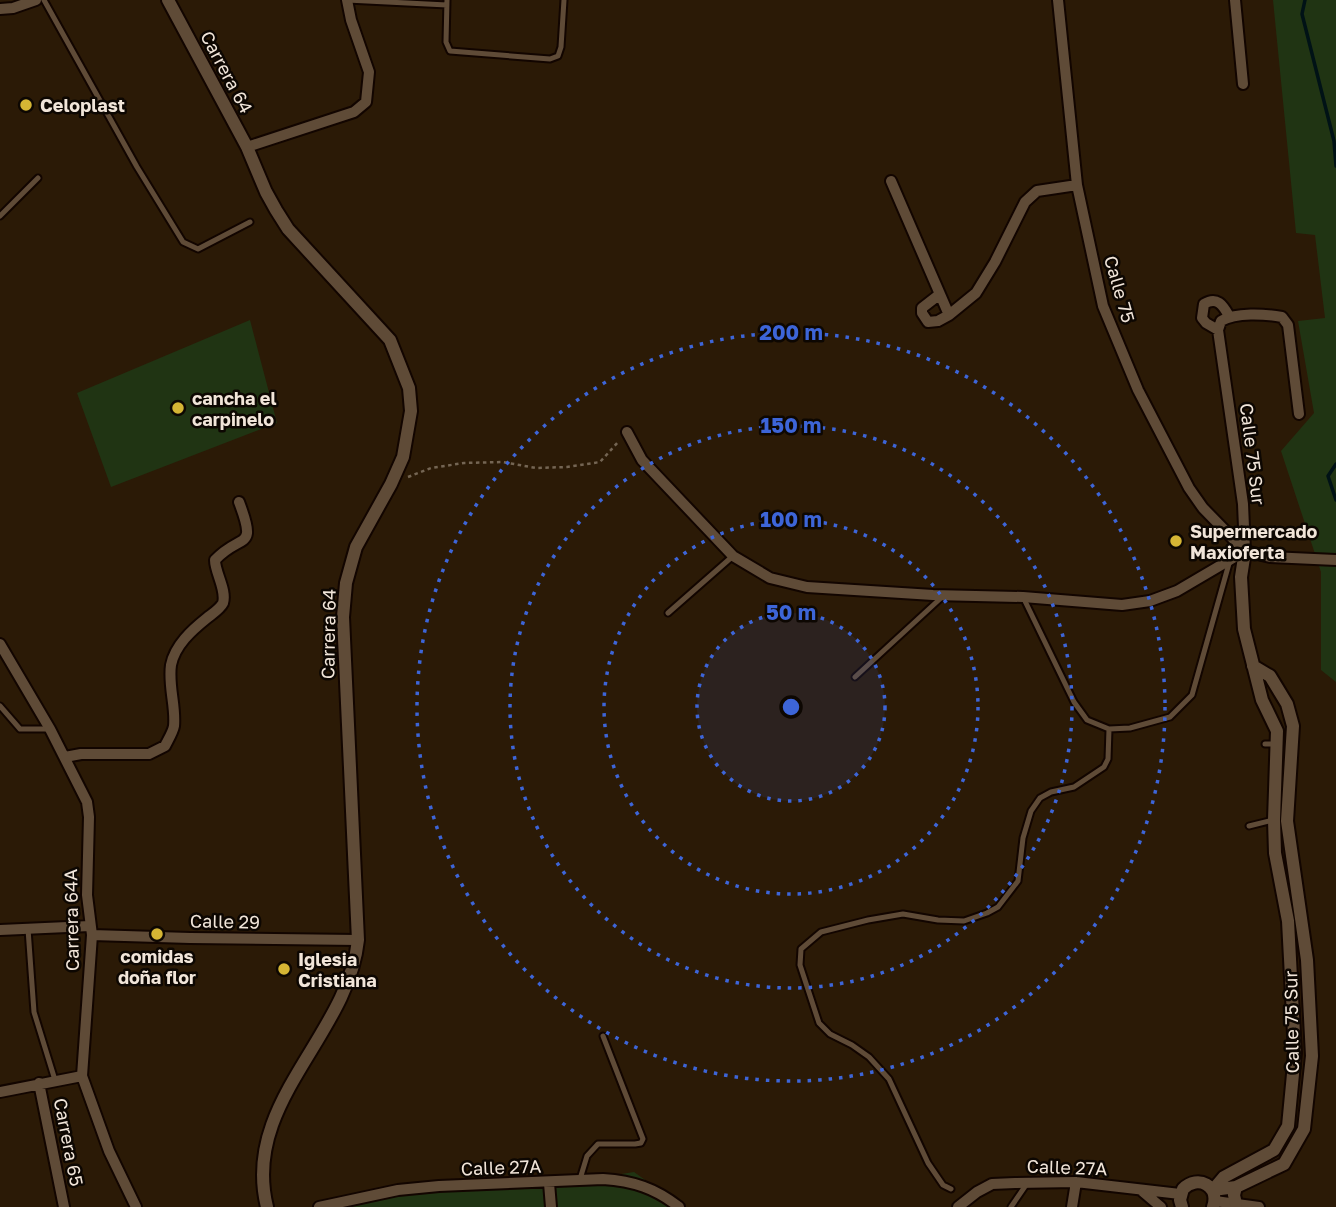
<svg xmlns="http://www.w3.org/2000/svg" width="1336" height="1207" viewBox="0 0 1336 1207" font-family="'Golos Text',sans-serif">
  <style>
    .green { fill: #203413 }
    .lines { fill: none; stroke-linecap: round; stroke-linejoin: round }
    .stream { stroke: #001216; stroke-width: 3.5 }
    .service-casing { stroke: #120500; stroke-width: 9 }
    .minor-casing { stroke: #120500; stroke-width: 14 }
    .tertiary-casing { stroke: #120500; stroke-width: 16 }
    .path { stroke: #746553; stroke-width: 2.5; stroke-dasharray: 3.5 3.5; stroke-linecap: butt }
    .service { stroke: #5f4b37; stroke-width: 5 }
    .minor { stroke: #5f4b37; stroke-width: 10 }
    .tertiary { stroke: #5f4b37; stroke-width: 12 }
    .ring { fill: none; stroke: #3d65d8; stroke-width: 3.5; stroke-dasharray: 3.5 7 }
    .poi-dot { fill: #d5b534; stroke: #0d0702; stroke-width: 2.5 }
    .labels { text-anchor: middle; dominant-baseline: central; stroke-width: 5; stroke-linejoin: round; paint-order: stroke }
    .street-label { font-size: 18px; fill: #f1e5d9; stroke: #0d0702 }
    .poi-label { font-size: 18px; font-weight: bold; fill: #f1e5d9; stroke: #0d0702; text-anchor: start }
    .centre { fill: #3d65d8; stroke: #0d0702; stroke-width: 3.5 }
    .ring-label { font-size: 21px; text-anchor: middle; font-weight: bold; fill: #3d65d8; stroke: #0d0702; stroke-width: 5; stroke-linejoin: round; paint-order: stroke }
  </style>
  <rect width="100%" height="100%" fill="#2b1a06"/>
  <path class="green" d="M 1273,0 L 1336,0 L 1336,682 L 1321,670 L 1321,572 L 1281,451 L 1314,413 L 1298,321 L 1325,318 L 1315,235 L 1296,233 Z
    M 250,320 L 277,423 L 111,487 L 77,393 Z
    M 634,1172 L 683,1207 L 335,1207 L 421,1190 L 527,1189 Z"/>
  <g class="lines">
    <path class="stream" d="M 1305,0 L 1302,14 L 1334,141 L 1336,166
      M 1336,464 L 1328,476 L 1336,500"/>
    <g class="service-casing">
      <path id="service" d="M 44,0 L 137,167 L 183,242 L 198,249 L 250,222
        M 347,0 L 447,5
        M 447,0 L 446,42 L 450,51 L 550,59 L 558,56 L 561,47 L 564,0
        M 0,216 L 38,178
        M 1023,597 L 1074,702 L 1087,720 L 1109,729 L 1130,728 L 1170,717 L 1192,695 L 1230,560
        M 668,613 L 733,556
        M 855,677 L 942,597
        M 0,706 L 20,729 L 50,729
        M 1265,744 L 1276,744
        M 1249,826 L 1273,820
        M 28,929 L 34,1012 L 55,1080
        M 580,1179 L 587,1156 L 598,1144 L 635,1144 L 641,1143 L 643,1139 L 603,1036
        M 951,1189 L 943,1185 L 928,1163 L 889,1079 L 869,1057 L 852,1045 L 830,1034 L 819,1023 L 800,965 L 801,949 L 821,932 L 868,920 L 903,914 L 938,920 L 964,921 L 987,913 L 998,907 L 1018,881 L 1023,838 L 1031,811 L 1040,798 L 1051,792 L 1074,787 L 1104,767 L 1108,759 L 1109,729
        M 1011,1207 L 1028,1182"/>
    </g>
    <g class="minor-casing">
      <path id="minor" d="M 1058,0 L 1077,185 L 1103,306 L 1138,390 L 1189,488 L 1203,508 L 1245,551
        M 1235,0 L 1243,84
        M 0,9 L 13,8 L 36,0
        M 247,147 L 354,112 L 366,102 L 369,72 L 351,20 L 347,0
        M 891,181 L 949,315
        M 940,294 L 922,308 L 922,313 L 928,322 L 938,321 L 949,315 L 976,293 L 995,262 L 1025,202 L 1037,191 L 1077,185
        M 1218,330 L 1206,323 L 1202,318 L 1204,304 C 1217,296 1223,305 1229,316
        M 627,432 L 642,460 L 733,556 L 770,578 L 807,587 L 933,595 L 1023,597 L 1122,605 L 1150,601 L 1177,591 L 1245,551
        M 1245,551 L 1243,504 L 1218,330 L 1221,321 C 1236,312 1265,314 1282,317 L 1288,325 L 1299,414
        M 1245,551 L 1270,557 L 1336,560
        M 0,644 L 50,729 L 87,802 L 89,817 L 87,895 L 92,935 L 82,1076 L 109,1151 L 136,1207
        M 65,757 L 81,754 L 149,754 L 165,746 C 168,740 173,732 174,726 C 176,706 168,686 171,665 C 175,645 192,630 207,618 C 212,614 220,609 223,603 C 227,590 215,573 215,560 C 241,532 258,552 239,502
        M 0,930 L 90,926
        M 92,935 L 190,938 L 358,940
        M 39,1083 L 64,1207
        M 0,1092 L 82,1076
        M 549,1183 L 551,1207
        M 1142,1191 L 1161,1207
        M 1215,1201 L 1259,1207
        M 319,1207 L 398,1190 L 439,1186 L 603,1179 C 633,1181 655,1188 679,1207
        M 958,1207 L 977,1192 L 992,1184 L 1015,1183 L 1076,1182 L 1180,1194
        M 1072,1207 L 1076,1182"/>
    </g>
    <g class="tertiary-casing">
      <path id="tertiary" d="M 168,0 L 247,147 L 266,192 L 276,210 L 288,229 L 390,340 L 409,388 L 411,411 L 403,457 L 391,484 L 356,547 L 346,583 L 343,617 L 358,940 C 348,1036 241,1103 267,1207
        M 1213,1190 L 1224,1177 L 1274,1150 L 1288,1126 L 1295,1053 L 1288,921 L 1275,853 L 1274,820 L 1277,731 L 1262,700 L 1244,629 L 1241,577 L 1245,551
        M 1213,1190 L 1236,1187 L 1284,1164 L 1304,1129 L 1312,1056 L 1307,960 L 1287,821 L 1293,726 L 1287,704 L 1270,676 L 1253,666
        M 1236,1204 L 1234,1195 L 1236,1187
        M 1182,1207 L 1180,1200 L 1183,1189 C 1198,1174 1220,1186 1213,1207"/>
    </g>
    <path class="path" d="M 408,477 L 431,468 L 464,463 L 503,462 L 536,468 L 567,467 L 600,462 L 619,441"/>
    <use href="#service" class="service"/>
    <use href="#minor" class="minor"/>
    <use href="#tertiary" class="tertiary"/>
  </g>
  <circle cx="791" cy="707" r="94" fill="#3d65d8" fill-opacity=".12"/>
  <g class="ring">
    <circle cx="791" cy="707" r="94"/>
    <circle cx="791" cy="707" r="187"/>
    <circle cx="791" cy="707" r="281"/>
    <circle cx="791" cy="707" r="374"/>
  </g>
  <g class="poi-dot">
    <circle cx="26" cy="105" r="7"/>
    <circle cx="178" cy="408" r="7"/>
    <circle cx="1176" cy="541" r="7"/>
    <circle cx="157" cy="934" r="7"/>
    <circle cx="284" cy="969" r="7"/>
  </g>
  <g class="labels">
    <g class="street-label">
      <text transform="translate(227 72) rotate(62)">Carrera 64</text>
      <text transform="translate(1120 289) rotate(74)">Calle 75</text>
      <text transform="translate(1253 454) rotate(83)">Calle 75 Sur</text>
      <text transform="translate(328 634) rotate(-89)">Carrera 64</text>
      <text transform="translate(71 920) rotate(-91)">Carrera 64A</text>
      <text transform="translate(225 921) rotate(1)">Calle 29</text>
      <text transform="translate(1291 1022) rotate(-91)">Calle 75 Sur</text>
      <text transform="translate(69 1142) rotate(79)">Carrera 65</text>
      <text transform="translate(501 1167) rotate(-2)">Calle 27A</text>
      <text transform="translate(1067 1167) rotate(2)">Calle 27A</text>
    </g>
    <g class="poi-label">
      <text x="40" y="105">Celoplast</text>
      <text x="192" y="398">cancha el<tspan x="192" dy="21">carpinelo</tspan></text>
      <text x="1190" y="531">Supermercado<tspan x="1190" dy="21">Maxioferta</tspan></text>
      <text x="157" y="956" text-anchor="middle">comidas<tspan x="157" dy="21">doña flor</tspan></text>
      <text x="298" y="959">Iglesia<tspan x="298" dy="21">Cristiana</tspan></text>
    </g>
  </g>
  <circle cx="791" cy="707" r="10" class="centre"/>
  <g class="ring-label">
    <text x="791" y="340">200 m</text>
    <text x="791" y="433">150 m</text>
    <text x="791" y="527">100 m</text>
    <text x="791" y="620">50 m</text>
  </g>
</svg>
